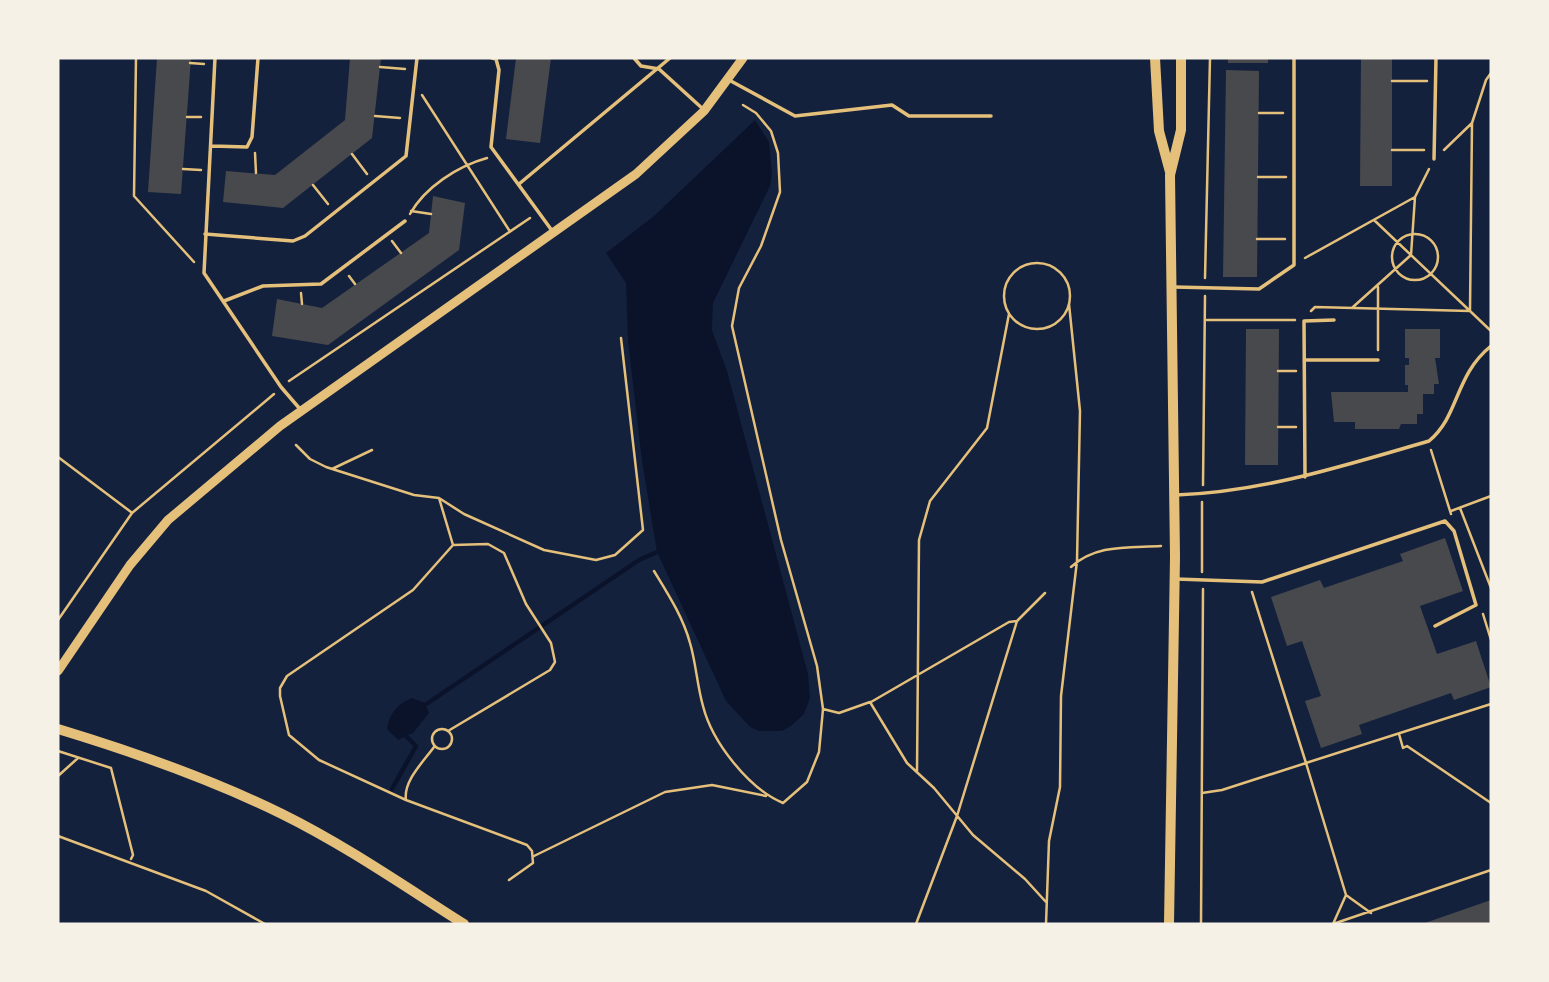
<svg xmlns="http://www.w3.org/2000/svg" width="1549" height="982" viewBox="0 0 1549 982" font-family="Commissioner,sans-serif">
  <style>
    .water { fill: #0b132b }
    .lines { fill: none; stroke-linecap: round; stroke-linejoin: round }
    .stream { stroke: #0b132b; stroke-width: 4.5 }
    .building { fill: #48494c }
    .path { stroke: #e5c07b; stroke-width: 2.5 }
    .service { stroke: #e5c07b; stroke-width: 3.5 }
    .tertiary { stroke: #e5c07b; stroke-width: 9 }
    .secondary { stroke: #e5c07b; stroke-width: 10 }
  </style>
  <rect width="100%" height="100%" fill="#14213d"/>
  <path class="water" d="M 755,120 L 769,142 L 772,174 L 770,186 L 713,303 L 712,330 L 727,371 L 808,674 L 810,698 L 804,714 L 791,726 L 782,731 L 759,731 L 750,727 L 726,701 L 657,552 L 642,461 L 628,341 L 626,283 L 606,253 L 654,216 Z
    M 412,698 L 425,703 L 429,713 L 413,733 L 398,740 L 387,729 C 389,714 398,703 412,698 Z"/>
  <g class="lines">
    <path class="stream" d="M 422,707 L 639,560 L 657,552
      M 392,789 L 416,746 L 404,734"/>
  </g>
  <path class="building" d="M 157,58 L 191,58 L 181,194 L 148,192 Z
    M 350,58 L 381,58 L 372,138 L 283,208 L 223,202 L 226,171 L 275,175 L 345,120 Z
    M 516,58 L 551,58 L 540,143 L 506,139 Z
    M 1228,58 L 1268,58 L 1268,63 L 1228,63 Z
    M 1361,58 L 1392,58 L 1392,186 L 1360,186 Z
    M 1226,70 L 1259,71 L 1257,277 L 1223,277 Z
    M 433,196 L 465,203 L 459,250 L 328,345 L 272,336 L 277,299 L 322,308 L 429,233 Z
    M 1246,329 L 1279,329 L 1278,465 L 1245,465 Z
    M 1405,329 L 1440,329 L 1440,358 L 1435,358 L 1439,384 L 1434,384 L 1434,394 L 1423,394 L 1423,414 L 1417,414 L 1417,424 L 1401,424 L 1399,429 L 1355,429 L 1355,422 L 1334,422 L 1331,392 L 1408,392 L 1408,385 L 1405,385 L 1405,365 L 1409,365 L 1409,358 L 1405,358 Z
    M 1445,538 L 1463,591 L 1420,606 L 1437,654 L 1476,641 L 1491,687 L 1454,700 L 1451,693 L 1359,725 L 1362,734 L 1321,748 L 1305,701 L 1321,696 L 1302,641 L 1287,646 L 1271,597 L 1320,580 L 1324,588 L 1403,561 L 1400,554 Z
    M 1491,900 L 1491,924 L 1422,924 Z"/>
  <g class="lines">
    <path class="path" d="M 136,58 L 134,196 L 194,262
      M 190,63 L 204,64
      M 380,67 L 405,69
      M 1491,73 L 1486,80 L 1472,123 L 1470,311 L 1491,331
      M 1392,81 L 1427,81
      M 422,95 L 509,230
      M 1259,113 L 1283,113
      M 375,116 L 400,118
      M 187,117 L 201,117
      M 1392,150 L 1424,150
      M 1444,150 L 1472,123
      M 255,153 L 256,173
      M 352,154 L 367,174
      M 183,169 L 201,170
      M 1258,177 L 1286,177
      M 313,185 L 328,204
      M 411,211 L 431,214
      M 410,214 C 425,187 458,166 487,158
      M 1374,220 L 1470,311
      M1392 257a23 23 0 1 1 46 0a23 23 0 1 1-46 0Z
      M 1257,239 L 1285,239
      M 392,241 L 401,253
      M 1305,258 L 1415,197 L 1429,169
      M1004 296a33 33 0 1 1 66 0a33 33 0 1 1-66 0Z
      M 349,276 L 355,284
      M 1205,278 L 1210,58
      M 1378,287 L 1378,350
      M 301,293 L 302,304
      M 1353,307 L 1411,255 L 1415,197
      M 1311,311 L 1315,307 L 1470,311
      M 1207,320 L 1295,320
      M 1278,371 L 1296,371
      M 289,381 L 530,218
      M 1278,427 L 1296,427
      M 296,445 L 310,459 L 326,467 L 414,495 L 439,498 L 464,514 L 544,550 L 596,560 L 615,555 L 643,530 L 621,338
      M 1431,450 L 1451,514
      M 58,457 L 131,512
      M 332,469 L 372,450
      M 1203,485 L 1205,296
      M 439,498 L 453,545
      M 1460,508 L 1491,588
      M 1451,511 L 1491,496
      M 1071,567 C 1096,544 1128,548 1161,546
      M 654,571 C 668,594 683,617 690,643 C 696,663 697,685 703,706 C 712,742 749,789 783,803 L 807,782 L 819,752 L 823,709 L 817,666 L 781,540 L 732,326 L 739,288 L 761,246 L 780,192 L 778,153 L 771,131 L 756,113 L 743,105
      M 1202,572 L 1202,502
      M 1483,614 L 1491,640
      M 58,620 L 132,513 L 274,394
      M 871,702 L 1009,622 L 1017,621
      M 823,709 L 839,713 L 870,702 L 907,763 L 934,788 L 973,835 L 1025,879 L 1046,902
      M432 739a10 10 0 1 1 20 0a10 10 0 1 1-20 0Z
      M 1399,734 L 1403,748 L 1407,746 L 1491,803
      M 434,747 C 424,761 403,781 406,800 L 527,845 L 532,851 L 533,863 L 509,880
      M 58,751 L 111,768 L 133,855 L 131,859
      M 917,772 L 919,540 L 930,501 L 987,428 L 1009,314
      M 58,776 L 78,758
      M 1202,793 L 1222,790 L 1306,763 L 1252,592
      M 406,800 L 319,760 L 289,735 L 280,696 L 280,688 L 287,676 L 413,590 L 453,545 L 488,544 L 504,553 L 526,604 L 551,643 L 555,662 L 550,670 L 448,731
      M 58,836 L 206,891 L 265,924
      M 534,856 L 665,792 L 712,785 L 766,796
      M 1371,913 L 1346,895 L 1306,763 L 1491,704
      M 916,924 L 957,816 L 1017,621 L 1045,593
      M 1046,924 L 1049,841 L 1060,787 L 1061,696 L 1077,561 L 1080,411 L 1069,304
      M 1201,924 L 1203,589
      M 1333,924 L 1491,870
      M 1333,924 L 1346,895"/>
    <path class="service" d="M 215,58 L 204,273 L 281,387 L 300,409
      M 492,58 L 496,59 L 499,70 L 491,147 L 553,232
      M 634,58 L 641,66 L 659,69 L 703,109
      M 729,80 L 795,116 L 892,105 L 909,116 L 991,116
      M 212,146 L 247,147 L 252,137 L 258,58
      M 1434,159 L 1436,58
      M 519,184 L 670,58
      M 205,234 L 293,241 L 305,236 L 406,156 L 417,58
      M 1174,287 L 1259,289 L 1294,265 L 1294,58
      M 224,301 L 263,286 L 321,284 L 405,221
      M 1304,360 L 1378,360
      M 1305,477 L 1304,321 L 1334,320
      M 1176,495 C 1263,492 1346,465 1429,441 C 1460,415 1454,376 1491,346
      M 1176,579 L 1262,582 L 1445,521 L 1454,531 L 1476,605 L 1435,626"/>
    <path class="tertiary" d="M 58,671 L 130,565 L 168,520 L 280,426 L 636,174 L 704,111 L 743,58"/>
    <path class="secondary" d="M 1155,58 L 1159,131 L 1170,172
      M 58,729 C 134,752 211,779 282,814 C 345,845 404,886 464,924
      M 1169,924 L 1175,557 L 1170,175 L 1181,130 L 1181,58"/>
  </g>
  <rect width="1549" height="982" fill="none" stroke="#f6f1e7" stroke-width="119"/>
</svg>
